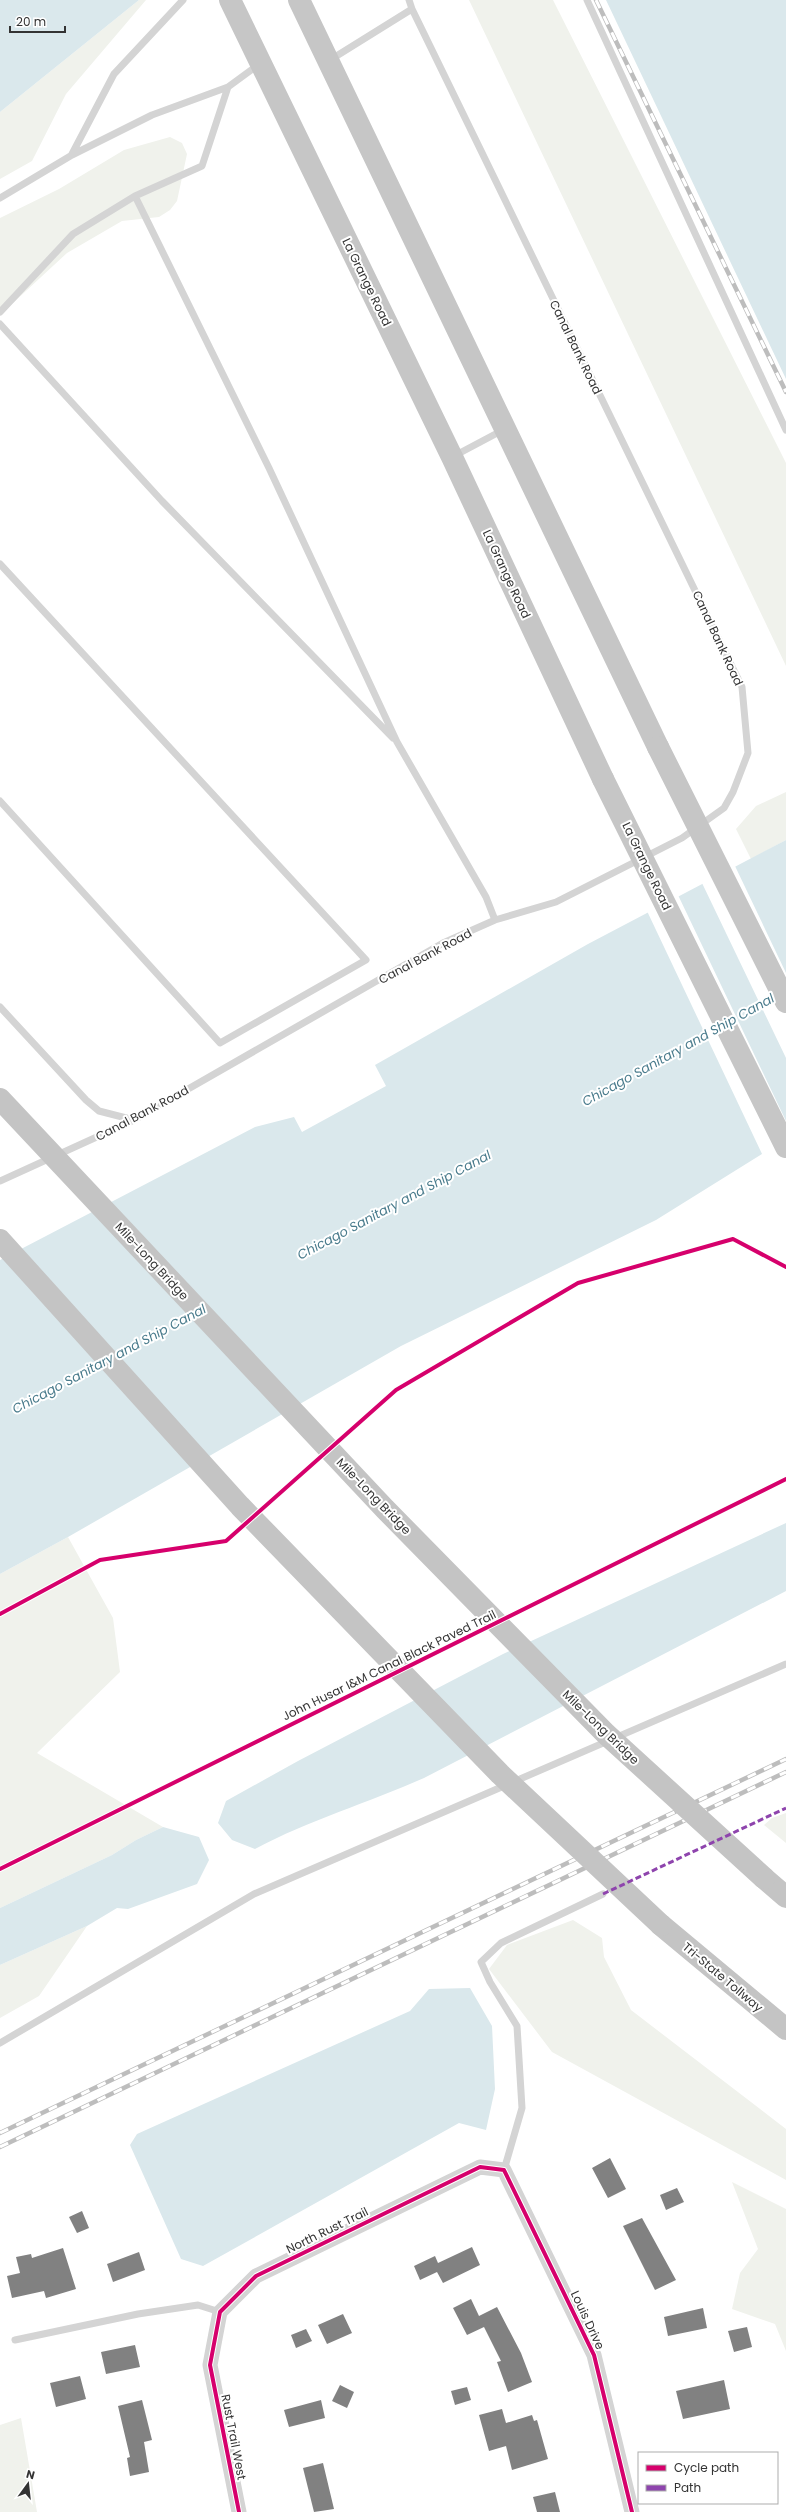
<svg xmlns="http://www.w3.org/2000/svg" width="786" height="2512" viewBox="0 0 786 2512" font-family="Poppins,sans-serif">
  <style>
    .green { fill: #f0f2ec }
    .water { fill: #dae8ec }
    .pier { fill: #fff }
    .building { fill: #818181 }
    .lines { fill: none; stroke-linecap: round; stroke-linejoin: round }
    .service { stroke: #d4d4d4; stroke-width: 7 }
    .minor { stroke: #d4d4d4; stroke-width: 15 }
    .trunk { stroke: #c6c6c6; stroke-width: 22 }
    .motorway { stroke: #c4c4c4; stroke-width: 22 }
    .rail-casing { stroke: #bdbdbd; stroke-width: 4.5 }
    .rail { stroke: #fff; stroke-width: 3; stroke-dasharray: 9; stroke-linecap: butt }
    .trunk-bridge { stroke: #c6c6c6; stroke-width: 22 }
    .motorway-bridge { stroke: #c4c4c4; stroke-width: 22 }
    .quiet { stroke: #8e44ad; stroke-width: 3; stroke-dasharray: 6 3; stroke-linecap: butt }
    .cycleway-casing { stroke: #fff; stroke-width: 6 }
    .cycleway { stroke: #d6006c; stroke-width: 4 }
    .labels { text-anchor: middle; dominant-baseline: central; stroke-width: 4; stroke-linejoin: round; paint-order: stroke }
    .street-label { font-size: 12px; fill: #333; stroke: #fff }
    .water-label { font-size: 13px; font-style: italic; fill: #497b8c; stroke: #fff }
  </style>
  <rect width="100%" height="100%" fill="#fff"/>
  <path class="green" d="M 139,0 L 146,0 L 66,94 L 32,161 L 0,179 L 0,112 Z
    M 469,0 L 553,0 L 786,463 L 786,666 Z
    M 170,137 L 182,143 L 187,154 L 177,201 L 170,210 L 159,217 L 122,221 L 67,253 L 0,315 L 0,218 L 59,189 L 124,150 Z
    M 786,792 L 786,840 L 751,859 L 736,829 L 756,806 Z
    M 68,1537 L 113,1618 L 120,1672 L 37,1753 L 163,1827 L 136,1840 L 112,1855 L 0,1908 L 0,1574 Z
    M 786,1813 L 786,1843 L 764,1825 L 772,1818 Z
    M 573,1920 L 602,1938 L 604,1957 L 631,2010 L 786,2129 L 786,2180 L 552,2052 L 489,1969 L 507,1945 Z
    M 87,1926 L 39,1996 L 0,2018 L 0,1965 Z
    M 732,2182 L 786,2209 L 786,2351 L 775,2324 L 732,2309 L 740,2273 L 758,2249 Z
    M 21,2418 L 37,2512 L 0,2512 L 0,2425 Z"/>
  <path class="water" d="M 0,0 L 139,0 L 0,112 Z
    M 606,0 L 786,0 L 786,379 L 776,358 Z
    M 786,840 L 786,1139 L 656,1220 L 401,1346 L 68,1537 L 0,1574 L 0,1260 L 255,1127 L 294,1117 L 302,1132 L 386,1086 L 375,1065 L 588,944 Z
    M 786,1523 L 786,1591 L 424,1778 C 368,1803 309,1820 255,1849 L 232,1840 L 218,1823 L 226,1801 L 298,1761 L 503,1654 Z
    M 163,1827 L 199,1837 L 209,1860 L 197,1884 L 128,1909 L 117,1908 L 87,1926 L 0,1965 L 0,1908 L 112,1855 L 136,1840 Z
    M 470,1988 L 492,2026 L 495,2089 L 486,2130 L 459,2123 L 203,2266 L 181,2259 L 130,2145 L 137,2134 L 410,2011 L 429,1989 Z"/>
  <path class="pier" d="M 735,866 L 786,973 L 786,1058 L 702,883 Z
    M 678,895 L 786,1121 L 786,1142 L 763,1156 L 647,911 Z"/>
  <path class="building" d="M 610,2158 L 626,2189 L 608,2198 L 592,2168 Z
    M 677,2188 L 684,2202 L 666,2210 L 660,2195 Z
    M 82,2211 L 89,2228 L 77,2233 L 69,2217 Z
    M 642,2218 L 676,2280 L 655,2290 L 623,2226 Z
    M 472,2247 L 480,2265 L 443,2283 L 437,2272 L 420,2280 L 414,2266 L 435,2256 L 438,2263 Z
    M 63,2248 L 76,2289 L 46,2298 L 44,2291 L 12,2298 L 7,2276 L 20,2273 L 16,2257 L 31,2254 L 32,2258 Z
    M 139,2252 L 145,2270 L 113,2282 L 107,2264 Z
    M 471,2299 L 479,2316 L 497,2307 L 521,2353 L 532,2382 L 508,2392 L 497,2362 L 501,2361 L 484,2327 L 467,2335 L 453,2308 Z
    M 703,2308 L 707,2328 L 668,2336 L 664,2317 Z
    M 343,2314 L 352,2333 L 327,2344 L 318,2325 Z
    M 747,2327 L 752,2347 L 734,2352 L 728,2331 Z
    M 306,2329 L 312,2341 L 296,2348 L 291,2335 Z
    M 135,2345 L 140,2367 L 106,2374 L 101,2352 Z
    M 80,2376 L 86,2399 L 56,2407 L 50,2383 Z
    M 724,2380 L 730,2409 L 683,2419 L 676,2391 Z
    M 340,2385 L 354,2392 L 347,2408 L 332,2401 Z
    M 467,2387 L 471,2400 L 455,2405 L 451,2391 Z
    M 142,2400 L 152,2440 L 144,2442 L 149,2472 L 130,2476 L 127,2458 L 130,2457 L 118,2406 Z
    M 321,2400 L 325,2418 L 289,2427 L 284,2410 Z
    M 502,2409 L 506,2423 L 532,2415 L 534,2421 L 537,2420 L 548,2459 L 512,2470 L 506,2446 L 489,2451 L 479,2415 Z
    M 323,2463 L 334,2509 L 314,2512 L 303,2468 Z
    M 555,2492 L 560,2512 L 537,2512 L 533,2497 Z"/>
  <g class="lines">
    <path class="service" d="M 587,0 L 786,430
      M 330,60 L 412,9
      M 228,87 L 202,166 L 135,196 L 269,468 L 397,742 L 486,897 L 495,920
      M 72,154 L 114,74 L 183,0
      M 0,198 L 72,155 L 152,115 L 228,87 L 258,65
      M 0,312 L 73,234 L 135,196
      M 0,324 L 162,501 L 393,738
      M 454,456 L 503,430
      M 0,564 L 366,960 L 220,1043 L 0,801
      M 0,1007 L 86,1100 L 99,1111 L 134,1120
      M 0,1181 L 134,1120 L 443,943 L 495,920 L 556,902 L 682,838 L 724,808 L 733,792 L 748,753 L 742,687 L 412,9 L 409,0
      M 0,2043 L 254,1894 L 786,1664
      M 504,2170 L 522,2108 L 517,2026 L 490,1982 L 481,1962 L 501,1943 L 603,1894
      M 15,2340 L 138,2314 L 198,2305 L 220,2312"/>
    <path class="minor" d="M 239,2512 L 210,2365 L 220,2312 L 256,2276 L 480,2167 L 504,2170 L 594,2355 L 632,2512"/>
    <path class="trunk" d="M 230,0 L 452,457 L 603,779
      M 299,0 L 658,747"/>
    <path class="motorway" d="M 764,1878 L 786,1897
      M 661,1925 L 786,2029"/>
    <g class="rail-casing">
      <path id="rail" d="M 596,0 L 786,392
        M 0,2133 L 786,1759
        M 0,2147 L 786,1772"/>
    </g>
    <use href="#rail" class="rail"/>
    <path class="trunk-bridge" d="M 658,747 L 786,1002
      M 603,779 L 786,1147"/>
    <path class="motorway-bridge" d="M 0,1099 L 385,1509 L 606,1734 L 764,1878
      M 0,1240 L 240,1506 L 500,1774 L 661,1925"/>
    <path class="quiet" d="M 603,1894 L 786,1808"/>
    <g class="cycleway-casing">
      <path id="cycleway" d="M 0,1614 L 100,1560 L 226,1541 L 396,1390 L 578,1283 L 733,1239 L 786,1267
        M 0,1869 L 786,1479
        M 239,2512 L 210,2365 L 220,2312 L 256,2276 L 480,2167 L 504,2170 L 594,2355 L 632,2512"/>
    </g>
    <use href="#cycleway" class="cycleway"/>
  </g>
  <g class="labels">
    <g class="street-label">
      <text transform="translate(367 282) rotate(64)">La Grange Road</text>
      <text transform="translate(576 347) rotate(64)">Canal Bank Road</text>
      <text transform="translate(507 574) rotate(65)">La Grange Road</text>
      <text transform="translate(718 638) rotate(65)">Canal Bank Road</text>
      <text transform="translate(647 866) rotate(64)">La Grange Road</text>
      <text transform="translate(425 956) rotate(-28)">Canal Bank Road</text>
      <text transform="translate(142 1113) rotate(-28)">Canal Bank Road</text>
      <text transform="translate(152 1261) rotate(47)">Mile-Long Bridge</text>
      <text transform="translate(374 1496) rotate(46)">Mile-Long Bridge</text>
      <text transform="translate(389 1665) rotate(-26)">John Husar I&amp;M Canal Black Paved Trail</text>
      <text transform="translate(601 1727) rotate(44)">Mile-Long Bridge</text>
      <text transform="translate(723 1977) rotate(40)">Tri-State Tollway</text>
      <text transform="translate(327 2230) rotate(-26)">North Rust Trail</text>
      <text transform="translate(588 2320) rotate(65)">Louis Drive</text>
      <text transform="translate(234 2437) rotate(79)">Rust Trail West</text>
    </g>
    <g class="water-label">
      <text transform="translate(678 1050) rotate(-29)">Chicago Sanitary and Ship Canal</text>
      <text transform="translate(394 1205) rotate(-28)">Chicago Sanitary and Ship Canal</text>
      <text transform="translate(109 1359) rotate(-28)">Chicago Sanitary and Ship Canal</text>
    </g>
  </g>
  <rect x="638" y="2452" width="140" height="52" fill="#ffffff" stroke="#adadad"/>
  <rect x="646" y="2465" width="20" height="6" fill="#d6006c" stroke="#adadad"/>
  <text x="674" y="2472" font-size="12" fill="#333333">Cycle path</text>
  <rect x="646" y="2485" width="20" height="6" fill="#8e44ad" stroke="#adadad"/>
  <text x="674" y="2492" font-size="12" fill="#333333">Path</text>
  <g transform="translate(28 2484) rotate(15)" stroke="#ffffff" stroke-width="3" paint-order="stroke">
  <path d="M0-3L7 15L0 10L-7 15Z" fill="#333333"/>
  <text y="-6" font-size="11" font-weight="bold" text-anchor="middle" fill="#333333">N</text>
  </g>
  <path d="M10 26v6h55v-6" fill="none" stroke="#333333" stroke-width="2"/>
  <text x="16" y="26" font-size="12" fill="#333333" stroke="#ffffff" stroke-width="3" paint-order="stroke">20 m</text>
</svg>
